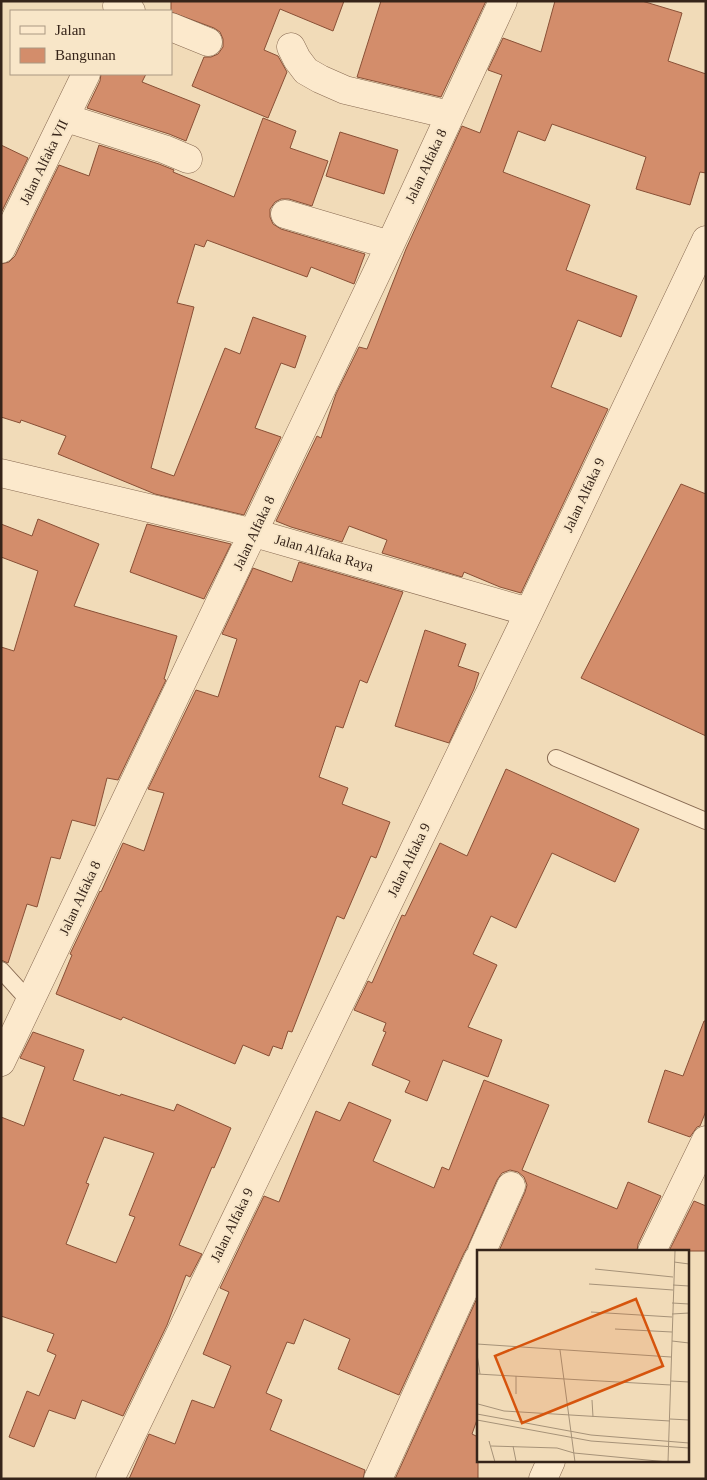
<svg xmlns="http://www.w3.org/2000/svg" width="707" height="1480" viewBox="0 0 707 1480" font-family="'Times New Roman',serif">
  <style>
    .building { fill: #d38d6b; stroke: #895036; fill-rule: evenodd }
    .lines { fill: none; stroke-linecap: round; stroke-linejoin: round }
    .lane-casing { stroke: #886a52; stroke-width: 18 }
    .street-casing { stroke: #886a52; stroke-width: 29 }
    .lane { stroke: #fce9cc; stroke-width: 16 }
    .street { stroke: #fce9cc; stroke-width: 28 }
    .labels { text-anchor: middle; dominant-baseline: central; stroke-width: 4; stroke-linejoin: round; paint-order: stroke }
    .street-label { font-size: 14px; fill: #362419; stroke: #f8e6c8 }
    .inset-road { fill: none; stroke: #a69278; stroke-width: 1 }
    .view { fill: #d6540d; fill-opacity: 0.15; stroke: #d6540d; stroke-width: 2.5 }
    .inset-edge { fill: none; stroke: #362419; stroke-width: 2.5 }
  </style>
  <rect width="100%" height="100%" fill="#f1dbb8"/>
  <path class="building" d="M 171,1 L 344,1 L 333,31 L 280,9 L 264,50 L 278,56 L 287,72 L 268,118 L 192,86 L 204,57 L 211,57 L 218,54 L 223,47 L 223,39 L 220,32 L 214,28 L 171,12 Z
    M 381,1 L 486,1 L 441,97 L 357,77 Z
    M 555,1 L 642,1 L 682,13 L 668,61 L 706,74 L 706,173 L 700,172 L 690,205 L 636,189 L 646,157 L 552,124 L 545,141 L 518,131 L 503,172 L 590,205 L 566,270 L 637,296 L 621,337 L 578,320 L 551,387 L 608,409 L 521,593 L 500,587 L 464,572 L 462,577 L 382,553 L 387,540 L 349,526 L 342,542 L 291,527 L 276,521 L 317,436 L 321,438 L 336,394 L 359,347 L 367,349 L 406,249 L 462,126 L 480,133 L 502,75 L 488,70 L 503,38 L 541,52 Z
    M 101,74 L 146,74 L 142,82 L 200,105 L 186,141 L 169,134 L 87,108 L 100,81 Z
    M 263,118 L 296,131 L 290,148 L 328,161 L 312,206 L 289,199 L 281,199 L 275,202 L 270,209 L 270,217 L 273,224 L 281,229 L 365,254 L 354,284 L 311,267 L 307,277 L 207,240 L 204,247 L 195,244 L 177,303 L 194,307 L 151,468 L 174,476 L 225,348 L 240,354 L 253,317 L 306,336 L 295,368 L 281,363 L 255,428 L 281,437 L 244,515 L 155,494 L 58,454 L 66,436 L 21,420 L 20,423 L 1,417 L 1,264 L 9,262 L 15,256 L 59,165 L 89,176 L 99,145 L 159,164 L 174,170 L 173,172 L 234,197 Z
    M 340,132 L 398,150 L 384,194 L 326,176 Z
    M 1,145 L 28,158 L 1,213 Z
    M 681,484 L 706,494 L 706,736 L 581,678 Z
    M 38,519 L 99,544 L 74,606 L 177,636 L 164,679 L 166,680 L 118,780 L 107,778 L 95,826 L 72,820 L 60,859 L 51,857 L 37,907 L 27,904 L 8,963 L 1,960 L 1,647 L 14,651 L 38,571 L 1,557 L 1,524 L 32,536 Z
    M 147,524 L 231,544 L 204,599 L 130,572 Z
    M 299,562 L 403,592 L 367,683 L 360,680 L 343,728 L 336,726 L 319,777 L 348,788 L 342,804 L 390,822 L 376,858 L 371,856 L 344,919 L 337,916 L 292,1032 L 288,1031 L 282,1049 L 273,1046 L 269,1056 L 243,1045 L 235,1064 L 123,1017 L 121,1020 L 56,994 L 72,955 L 70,954 L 100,891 L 101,892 L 123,843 L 144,851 L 164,793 L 148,789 L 196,690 L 218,697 L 237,639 L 222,634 L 253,568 L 292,582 Z
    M 425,630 L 466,644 L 458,666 L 479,673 L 474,689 L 449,743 L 395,726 Z
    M 506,769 L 639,829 L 615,882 L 552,853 L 516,928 L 491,916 L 473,954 L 497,965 L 468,1027 L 502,1040 L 488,1077 L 443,1060 L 427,1101 L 405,1092 L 410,1081 L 372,1065 L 386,1032 L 383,1031 L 386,1023 L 354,1010 L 368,981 L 372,983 L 402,915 L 405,916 L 440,843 L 467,856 Z
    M 704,1021 L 706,1021 L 706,1111 L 700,1126 L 697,1127 L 690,1137 L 648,1122 L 665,1070 L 683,1076 Z
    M 33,1032 L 84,1050 L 73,1080 L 120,1096 L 121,1094 L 174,1111 L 177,1104 L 231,1128 L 214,1168 L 212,1167 L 179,1245 L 202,1254 L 190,1277 L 186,1275 L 167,1325 L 123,1416 L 82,1400 L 75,1419 L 49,1410 L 34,1447 L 9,1437 L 27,1391 L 39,1396 L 56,1355 L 47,1351 L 54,1334 L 1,1316 L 1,1117 L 24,1126 L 45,1067 L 20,1058 ZM 104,1137 L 154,1153 L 129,1215 L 135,1217 L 116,1263 L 66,1244 L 89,1184 L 86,1183 Z
    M 484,1080 L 549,1105 L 522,1170 L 617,1209 L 628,1182 L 661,1196 L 638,1244 L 637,1251 L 499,1251 L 525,1192 L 527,1185 L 524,1177 L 518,1172 L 510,1170 L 502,1173 L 497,1180 L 467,1248 L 464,1253 L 399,1395 L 338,1369 L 350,1339 L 304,1319 L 294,1344 L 287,1342 L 266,1393 L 282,1400 L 270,1430 L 365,1470 L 363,1479 L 129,1479 L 149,1434 L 175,1444 L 192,1400 L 214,1408 L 231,1366 L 203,1354 L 229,1292 L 220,1288 L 264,1196 L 279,1202 L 316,1111 L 340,1121 L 349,1102 L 391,1120 L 373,1161 L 434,1188 L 442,1167 L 449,1170 Z
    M 694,1201 L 706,1206 L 706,1251 L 669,1251 Z
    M 478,1296 L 478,1417 L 472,1434 L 478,1437 L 478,1479 L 395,1479 Z"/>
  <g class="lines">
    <g class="lane-casing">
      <path id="lane" d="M 556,758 L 706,821
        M 1,970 L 22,993 L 32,998"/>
    </g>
    <g class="street-casing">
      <path id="street" d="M 117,6 L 131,11
        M 171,27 L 208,42
        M 291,47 L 297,59 L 306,71 L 320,79 L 345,90 L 450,115
        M 66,118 L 164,149 L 188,159
        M 285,214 L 390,245
        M 1,249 L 86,74
        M 1,473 L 254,533 L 529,612
        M 1,1062 L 390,245 L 503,1
        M 482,1251 L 511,1186
        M 652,1251 L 706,1140
        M 110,1479 L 529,612 L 706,240
        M 378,1479 L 478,1259
        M 543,1479 L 551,1461"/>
    </g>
    <use href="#lane" class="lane"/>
    <use href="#street" class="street"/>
  </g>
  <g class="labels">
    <g class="street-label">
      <text transform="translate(44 162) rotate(-64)">Jalan Alfaka VII</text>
      <text transform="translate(426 166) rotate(-65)">Jalan Alfaka 8</text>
      <text transform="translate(584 495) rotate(-65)">Jalan Alfaka 9</text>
      <text transform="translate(254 533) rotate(-65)">Jalan Alfaka 8</text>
      <text transform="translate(324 553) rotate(16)">Jalan Alfaka Raya</text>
      <text transform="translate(409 860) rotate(-64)">Jalan Alfaka 9</text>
      <text transform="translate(80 898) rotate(-65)">Jalan Alfaka 8</text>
      <text transform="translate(232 1225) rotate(-64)">Jalan Alfaka 9</text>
    </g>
  </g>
  <g transform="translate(477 1250)">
    <rect width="212" height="212" fill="#f1dbb8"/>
    <path class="inset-road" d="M 197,12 L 212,14M 118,19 L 196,27M 112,34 L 196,40M 196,35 L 212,36M 195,53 L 212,54M 114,62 L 195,67M 195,64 L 212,63M 138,79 L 195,82M 195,91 L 212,93M 0,94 L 194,107M 83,100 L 98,212M 0,104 L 3,124M 0,124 L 194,135M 194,131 L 212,132M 39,144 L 39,126M 115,150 L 116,167M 1,154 L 27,161 L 193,171M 0,164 L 114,185 L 212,193M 193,169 L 212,170M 0,170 L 114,191 L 212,198M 12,191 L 18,212M 14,196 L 80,198 L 97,203 L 191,212M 36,196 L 39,211M 191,212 L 198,1"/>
    <path class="view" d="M 159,49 L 186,116 L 45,173 L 18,106 Z"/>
    <rect width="212" height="212" class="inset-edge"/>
  </g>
  <rect width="707" height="1480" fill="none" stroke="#362419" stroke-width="5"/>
  <rect x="10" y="10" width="162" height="65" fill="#f8e6c8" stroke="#aa9882"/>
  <rect x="20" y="26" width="25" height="8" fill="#fce9cc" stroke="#aa9882"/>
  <text x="55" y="35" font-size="15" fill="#362419">Jalan</text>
  <rect x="20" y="48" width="25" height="15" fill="#d38d6b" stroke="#aa9882"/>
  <text x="55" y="60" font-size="15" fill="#362419">Bangunan</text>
</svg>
